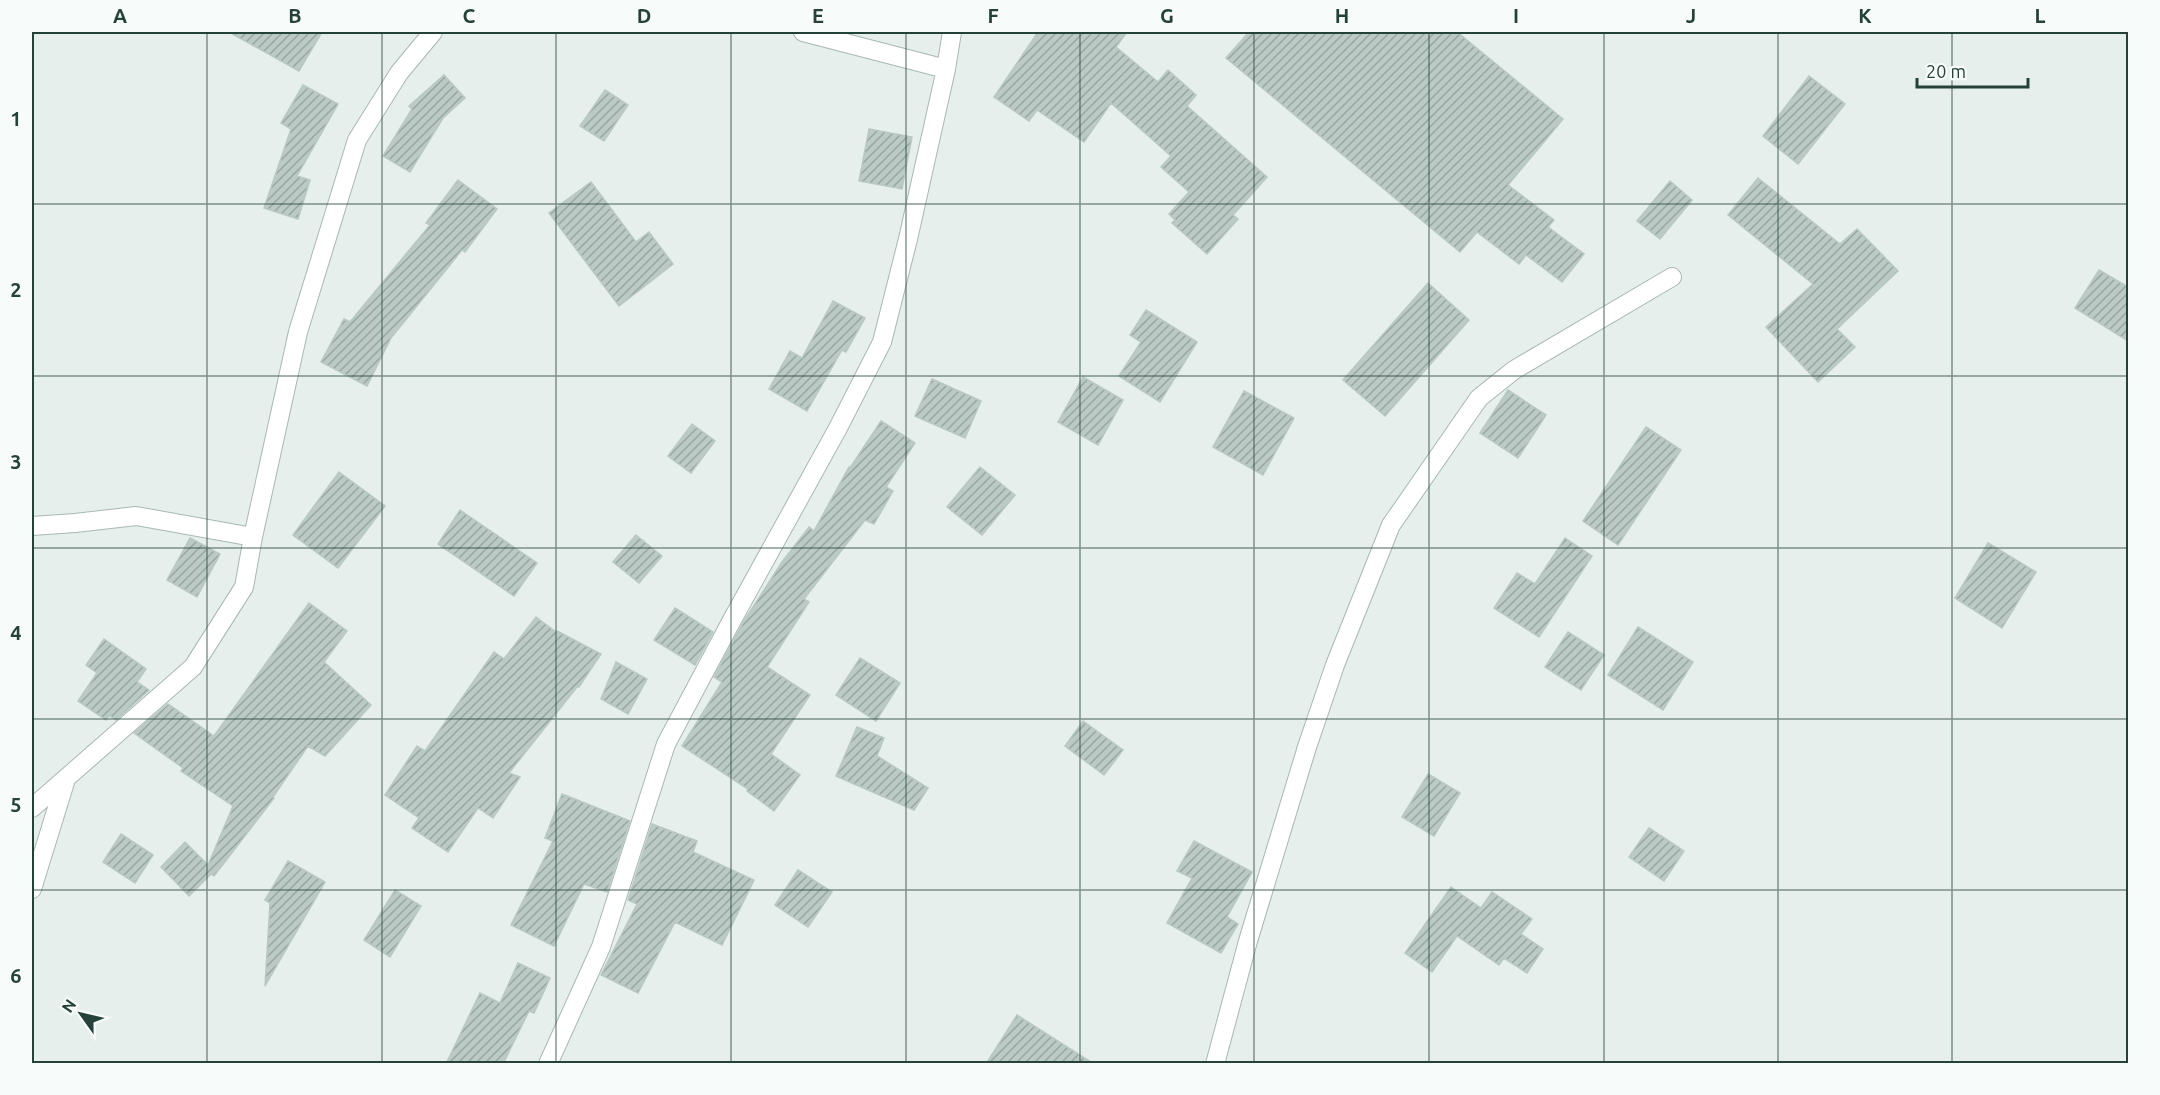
<svg xmlns="http://www.w3.org/2000/svg" width="2160" height="1095" viewBox="0 0 2160 1095" font-family="Ubuntu,sans-serif">
  <style>
    .building { fill: url(#building-hatch); stroke: #b8c9c2; stroke-width: 1.5 }
    .lines { fill: none; stroke-linecap: round; stroke-linejoin: round }
    .minor-casing { stroke: #a8b8b2; stroke-width: 20 }
    .minor { stroke: #fff; stroke-width: 18 }
    .grid { fill: none; stroke: #24423a; stroke-width: 1.5; stroke-opacity: 0.55 }
    .neatline { fill: none; stroke: #24423a; stroke-width: 2 }
    .grid-label { font-size: 20px; text-anchor: middle; font-weight: bold; fill: #24423a }
  </style>
  <defs>
    <pattern id="building-hatch" width="6" height="6" patternUnits="userSpaceOnUse" patternTransform="scale(1.5)"><rect width="6" height="6" fill="#bbcac4"/><path d="M-1 1l2-2M0 6l6-6M5 7l2-2" fill="none" stroke="#98a6a0"/></pattern>
  </defs>
  <rect width="100%" height="100%" fill="#e6efeb"/>
  <path class="building" d="M 229,32 L 322,32 L 299,71 Z
    M 1038,32 L 1127,32 L 1116,47 L 1158,82 L 1168,70 L 1196,95 L 1187,106 L 1267,177 L 1233,215 L 1238,219 L 1207,254 L 1172,223 L 1175,220 L 1169,214 L 1189,192 L 1161,167 L 1171,156 L 1111,103 L 1084,142 L 1037,110 L 1029,121 L 994,97 Z
    M 1249,32 L 1457,32 L 1563,119 L 1508,185 L 1554,220 L 1548,227 L 1584,254 L 1562,282 L 1526,255 L 1519,264 L 1477,232 L 1460,252 L 1226,58 Z
    M 444,75 L 465,98 L 443,118 L 410,172 L 383,156 L 412,109 L 409,106 Z
    M 1809,76 L 1845,104 L 1798,164 L 1763,136 Z
    M 303,85 L 338,104 L 297,176 L 310,180 L 298,219 L 264,208 L 291,129 L 281,123 Z
    M 605,90 L 628,105 L 604,141 L 580,126 Z
    M 869,129 L 912,137 L 902,189 L 859,181 Z
    M 1758,178 L 1840,244 L 1857,229 L 1898,271 L 1837,329 L 1855,347 L 1818,382 L 1766,327 L 1813,284 L 1728,215 Z
    M 458,180 L 497,209 L 465,252 L 462,250 L 391,338 L 367,386 L 321,362 L 344,319 L 350,322 L 430,225 L 426,223 Z
    M 1670,181 L 1692,200 L 1660,239 L 1637,221 Z
    M 591,182 L 636,242 L 649,232 L 673,264 L 619,306 L 549,213 Z
    M 2099,270 L 2128,287 L 2128,341 L 2075,308 Z
    M 1428,283 L 1469,320 L 1385,416 L 1343,380 Z
    M 833,301 L 865,318 L 846,352 L 842,350 L 807,411 L 769,389 L 790,351 L 802,358 Z
    M 1146,310 L 1197,342 L 1160,402 L 1119,376 L 1141,342 L 1130,335 Z
    M 1083,377 L 1123,400 L 1098,445 L 1058,422 Z
    M 932,379 L 981,401 L 965,438 L 915,416 Z
    M 1508,390 L 1546,415 L 1518,458 L 1480,433 Z
    M 1244,391 L 1294,418 L 1263,475 L 1213,447 Z
    M 881,421 L 915,443 L 886,487 L 893,491 L 874,524 L 865,520 L 804,599 L 809,602 L 767,667 L 810,695 L 771,754 L 800,775 L 774,811 L 747,791 L 748,789 L 682,746 L 722,682 L 714,677 L 744,621 L 782,562 L 809,527 L 814,531 L 849,467 L 850,468 Z
    M 692,424 L 715,441 L 691,473 L 668,456 Z
    M 1646,427 L 1681,450 L 1618,545 L 1583,521 Z
    M 980,467 L 1015,495 L 982,535 L 947,507 Z
    M 339,472 L 385,506 L 338,568 L 293,535 Z
    M 460,510 L 537,563 L 514,596 L 438,544 Z
    M 636,535 L 662,556 L 639,583 L 613,562 Z
    M 190,538 L 220,554 L 197,597 L 167,580 Z
    M 1565,538 L 1592,556 L 1539,637 L 1494,608 L 1517,573 L 1535,584 Z
    M 1988,543 L 2036,572 L 2002,628 L 1955,598 Z
    M 309,603 L 347,631 L 324,662 L 371,705 L 325,756 L 308,746 L 273,797 L 274,798 L 214,876 L 211,874 L 189,896 L 161,867 L 185,842 L 208,865 L 233,806 L 181,771 L 183,768 L 134,733 L 168,704 L 214,736 Z
    M 675,608 L 713,632 L 695,665 L 654,640 Z
    M 536,617 L 556,632 L 557,631 L 601,654 L 579,687 L 577,687 L 509,773 L 520,777 L 493,818 L 478,808 L 448,852 L 412,828 L 419,818 L 385,795 L 417,746 L 425,751 L 494,652 L 504,659 Z
    M 1638,627 L 1693,662 L 1663,710 L 1608,675 Z
    M 1568,632 L 1604,655 L 1581,690 L 1545,667 Z
    M 104,639 L 146,669 L 137,682 L 149,690 L 116,720 L 109,715 L 106,720 L 78,701 L 97,673 L 86,665 Z
    M 860,658 L 900,683 L 876,721 L 836,695 Z
    M 616,662 L 647,679 L 628,714 L 601,699 Z
    M 1083,721 L 1123,750 L 1104,775 L 1065,746 Z
    M 857,727 L 884,738 L 877,756 L 928,788 L 914,810 L 836,776 Z
    M 1428,774 L 1460,793 L 1434,836 L 1402,817 Z
    M 562,794 L 630,821 L 607,892 L 584,884 L 554,946 L 511,925 L 553,841 L 545,838 Z
    M 652,824 L 697,841 L 693,852 L 754,880 L 722,945 L 675,922 L 638,993 L 601,975 L 637,904 L 628,900 Z
    M 1649,828 L 1684,851 L 1664,881 L 1629,857 Z
    M 121,834 L 153,855 L 135,883 L 103,862 Z
    M 1194,841 L 1252,872 L 1227,917 L 1238,924 L 1221,953 L 1167,923 L 1192,878 L 1177,871 Z
    M 288,861 L 325,882 L 265,986 L 270,903 L 265,900 Z
    M 798,870 L 832,892 L 808,927 L 775,905 Z
    M 1451,887 L 1481,908 L 1492,892 L 1532,919 L 1521,934 L 1543,949 L 1527,973 L 1504,958 L 1499,965 L 1457,936 L 1432,972 L 1405,953 Z
    M 395,890 L 421,906 L 390,957 L 364,940 Z
    M 518,963 L 550,978 L 534,1013 L 529,1011 L 503,1064 L 446,1064 L 480,993 L 500,1003 Z
    M 1017,1015 L 1094,1064 L 986,1064 Z"/>
  <g class="lines">
    <g class="minor-casing">
      <path id="minor" d="M 803,32 L 946,69
        M 32,526 L 75,523 L 136,516 L 253,537
        M 32,808 L 193,667 L 244,587 L 253,537 L 298,332 L 357,140 L 399,73 L 433,32
        M 32,889 L 66,779
        M 548,1064 L 601,947 L 666,744 L 732,620 L 838,428 L 882,342 L 908,239 L 946,69 L 952,32
        M 1215,1064 L 1248,941 L 1307,747 L 1335,665 L 1391,525 L 1479,398 L 1514,370 L 1672,277"/>
    </g>
    <use href="#minor" class="minor"/>
  </g>
  <path class="grid" d="M 207,32 L 207,1064M 382,32 L 382,1064M 556,32 L 556,1064M 731,32 L 731,1064M 906,32 L 906,1064M 1080,32 L 1080,1064M 1254,32 L 1254,1064M 1429,32 L 1429,1064M 1604,32 L 1604,1064M 1778,32 L 1778,1064M 1952,32 L 1952,1064M 32,204 L 2128,204M 32,376 L 2128,376M 32,548 L 2128,548M 32,719 L 2128,719M 32,890 L 2128,890"/>
  <rect width="2160" height="1095" fill="none" stroke="#f7fbf9" stroke-width="66"/>
  <g transform="translate(81 1014) rotate(304)" stroke="#f7fbf9" stroke-width="4.5" paint-order="stroke">
  <path d="M0-4.5L10 22L0 15L-10 22Z" fill="#24423a"/>
  <text y="-9" font-size="16" font-weight="bold" text-anchor="middle" fill="#24423a">N</text>
  </g>
  <path d="M1917 78v9h111v-9" fill="none" stroke="#24423a" stroke-width="3"/>
  <text x="1926" y="78" font-size="18" fill="#24423a" stroke="#f7fbf9" stroke-width="4.5" paint-order="stroke">20 m</text>
  <rect x="33" y="33" width="2094" height="1029" class="neatline"/>
  <g class="grid-label">
    <text x="120" y="23">A</text>
    <text x="295" y="23">B</text>
    <text x="469" y="23">C</text>
    <text x="644" y="23">D</text>
    <text x="818" y="23">E</text>
    <text x="993" y="23">F</text>
    <text x="1167" y="23">G</text>
    <text x="1342" y="23">H</text>
    <text x="1516" y="23">I</text>
    <text x="1691" y="23">J</text>
    <text x="1865" y="23">K</text>
    <text x="2040" y="23">L</text>
    <text x="16" y="126">1</text>
    <text x="16" y="297">2</text>
    <text x="16" y="469">3</text>
    <text x="16" y="640">4</text>
    <text x="16" y="812">5</text>
    <text x="16" y="983">6</text>
  </g>
</svg>
